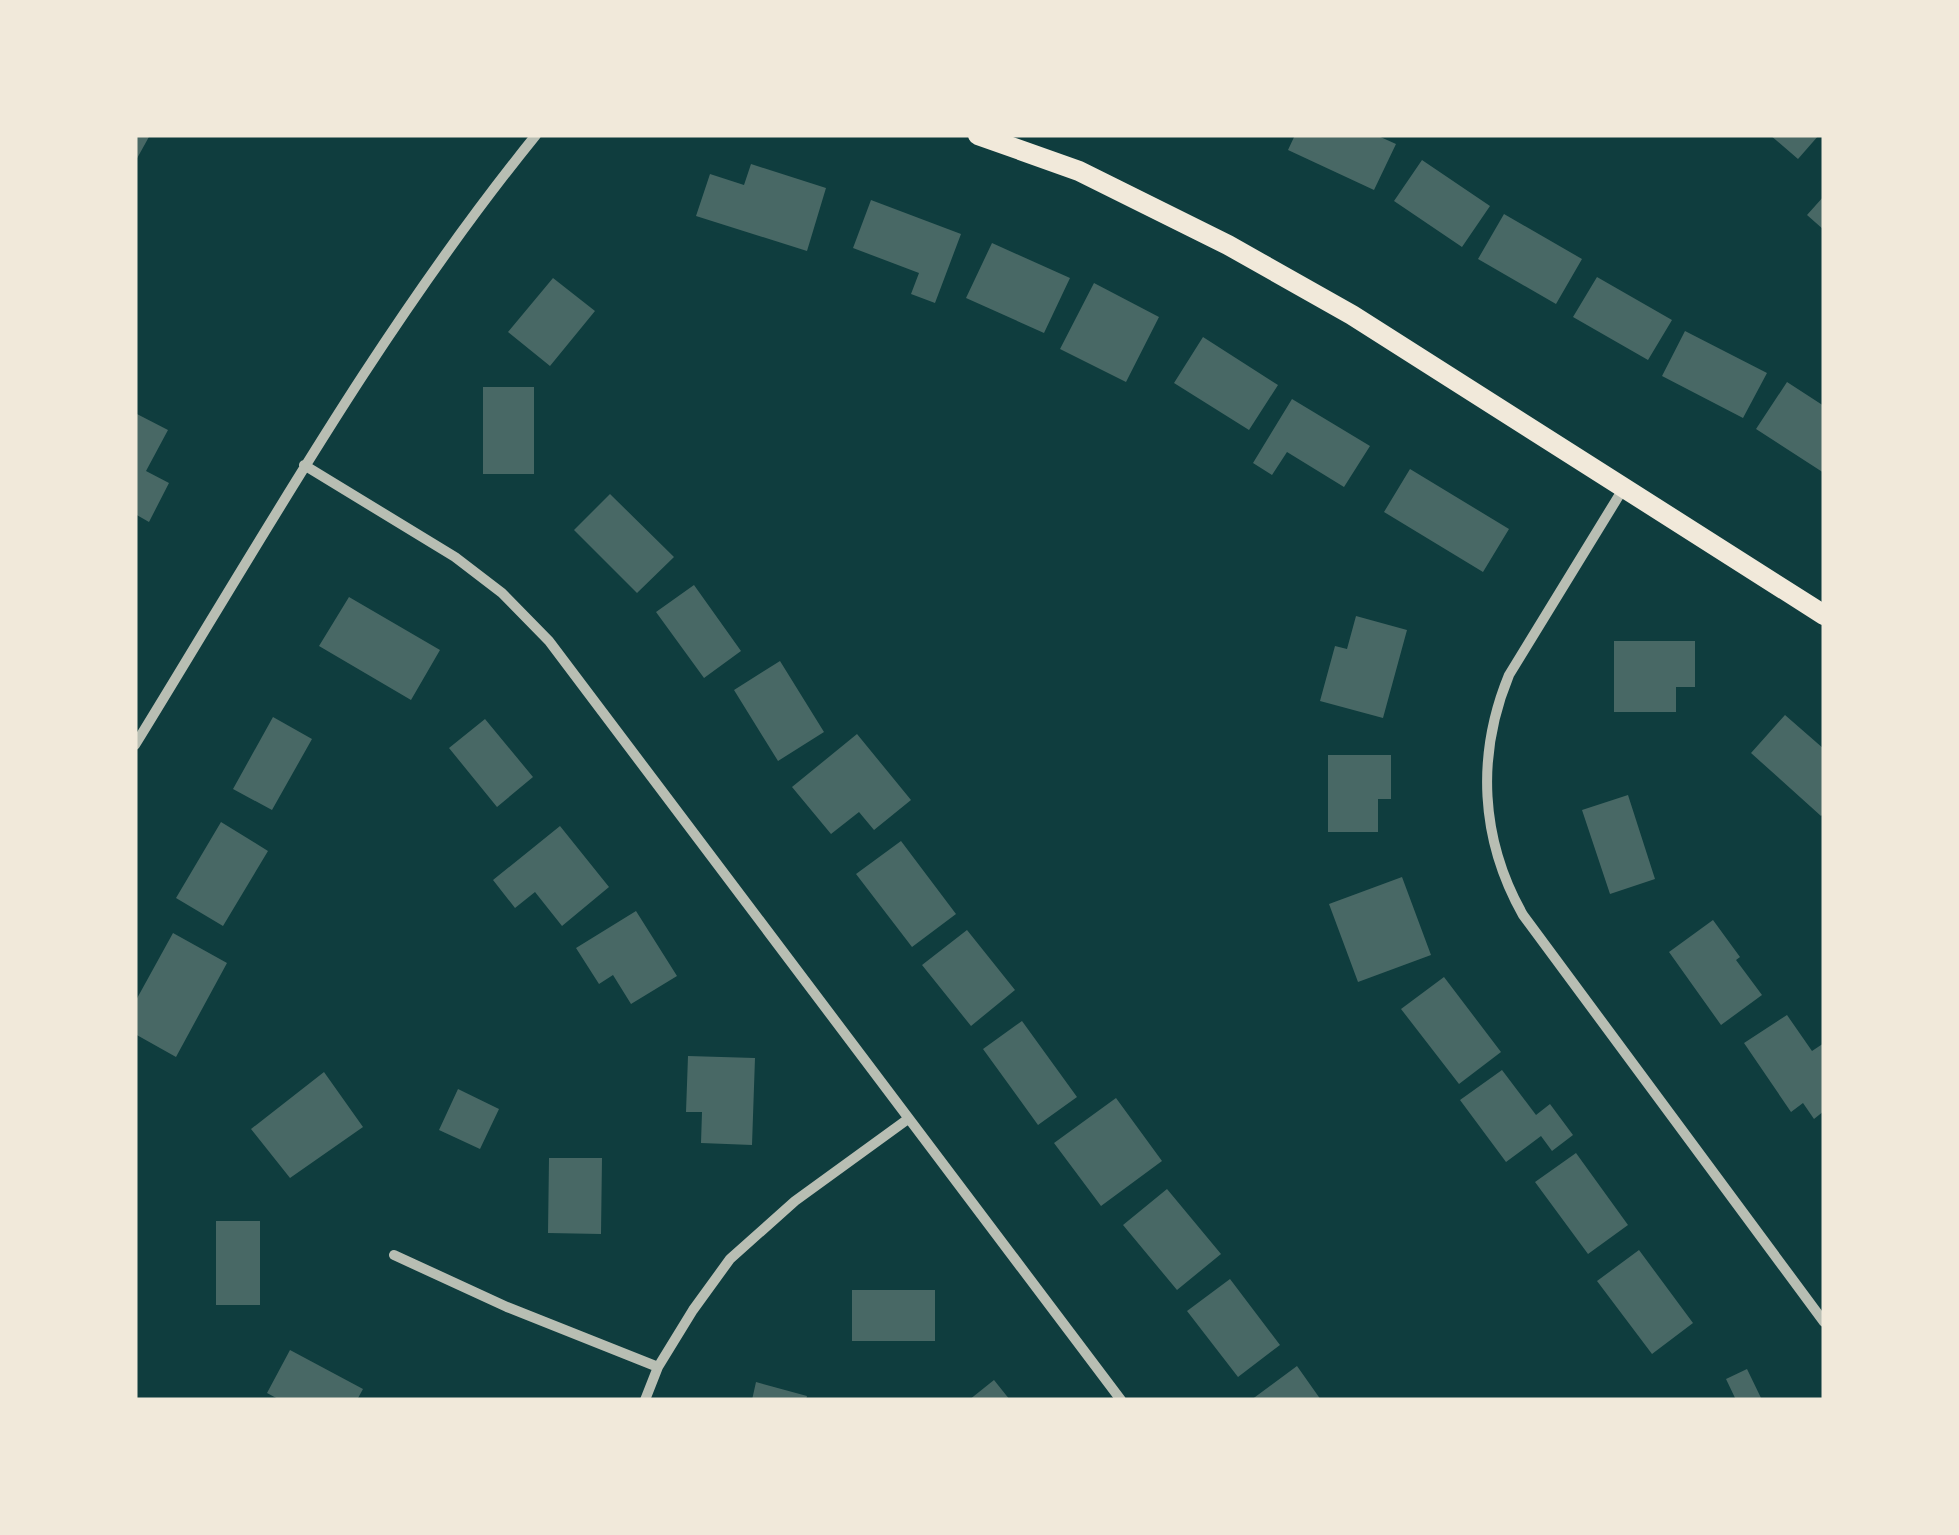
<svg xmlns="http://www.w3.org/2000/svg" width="1959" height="1535" viewBox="0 0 1959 1535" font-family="Cabin,sans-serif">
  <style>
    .building { fill: #486865 }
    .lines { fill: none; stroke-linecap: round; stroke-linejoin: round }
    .minor { stroke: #b8beb3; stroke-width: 10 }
    .secondary { stroke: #f1e9da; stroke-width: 20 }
  </style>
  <rect width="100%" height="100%" fill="#0f3d3e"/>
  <path class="building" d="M 135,135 L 150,135 L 135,162 Z
    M 1295,135 L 1376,135 L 1396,144 L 1374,190 L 1288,150 Z
    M 1770,135 L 1819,135 L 1798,159 Z
    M 1422,160 L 1490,206 L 1462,247 L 1394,201 Z
    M 751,164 L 826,188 L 807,251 L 696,216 L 710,174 L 744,185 Z
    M 1824,196 L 1824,230 L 1807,215 Z
    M 871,200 L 961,234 L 935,303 L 911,294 L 919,273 L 853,248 Z
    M 1504,214 L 1582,259 L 1556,304 L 1478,259 Z
    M 992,243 L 1070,278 L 1044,333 L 966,298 Z
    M 1597,277 L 1672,320 L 1648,360 L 1573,317 Z
    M 553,278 L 595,311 L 550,366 L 508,332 Z
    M 1094,283 L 1159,317 L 1126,382 L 1060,349 Z
    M 1685,331 L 1767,373 L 1743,418 L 1662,376 Z
    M 1203,337 L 1278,385 L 1249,430 L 1174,383 Z
    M 1787,382 L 1824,406 L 1824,473 L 1756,429 Z
    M 483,387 L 534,387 L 534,474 L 483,474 Z
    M 1292,399 L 1370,446 L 1344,487 L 1287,452 L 1272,475 L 1253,463 Z
    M 135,413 L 168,430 L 146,471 L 169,483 L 149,522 L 135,514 Z
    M 1410,469 L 1509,529 L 1483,572 L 1384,512 Z
    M 610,494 L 674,557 L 637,593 L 574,530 Z
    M 694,585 L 741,651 L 704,678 L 656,612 Z
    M 349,597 L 440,650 L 411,700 L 319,646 Z
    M 1356,616 L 1407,630 L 1383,718 L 1320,701 L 1335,646 L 1347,649 Z
    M 1614,641 L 1695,641 L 1695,687 L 1676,687 L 1676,712 L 1614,712 Z
    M 780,661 L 824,732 L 778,761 L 734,690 Z
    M 1785,715 L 1824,749 L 1824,813 L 1821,816 L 1751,753 Z
    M 273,717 L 312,739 L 272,810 L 233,789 Z
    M 485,719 L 533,777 L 497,807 L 449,748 Z
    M 857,734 L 911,800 L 874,830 L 859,812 L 831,834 L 792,787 Z
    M 1328,755 L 1391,755 L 1391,799 L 1378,799 L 1378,832 L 1328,832 Z
    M 1628,795 L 1655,879 L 1610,894 L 1582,810 Z
    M 221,822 L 268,851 L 223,926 L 176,898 Z
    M 560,826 L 609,887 L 562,926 L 535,892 L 515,908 L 493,880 Z
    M 901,841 L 956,914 L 912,947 L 856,874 Z
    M 1402,877 L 1431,955 L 1358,982 L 1329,904 Z
    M 636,911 L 677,976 L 631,1004 L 613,975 L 599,984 L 576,948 Z
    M 1713,920 L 1740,957 L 1736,960 L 1762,995 L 1721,1025 L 1669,952 Z
    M 967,930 L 1015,990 L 971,1026 L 922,965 Z
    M 173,933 L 227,963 L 176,1057 L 135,1034 L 135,1002 Z
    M 1444,977 L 1501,1052 L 1459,1084 L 1401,1009 Z
    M 1787,1015 L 1812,1051 L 1824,1043 L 1824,1111 L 1814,1119 L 1803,1103 L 1791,1112 L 1744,1043 Z
    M 1022,1021 L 1077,1097 L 1038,1125 L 983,1049 Z
    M 688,1056 L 755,1058 L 752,1145 L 701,1143 L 702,1112 L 686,1112 Z
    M 1502,1070 L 1536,1115 L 1550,1104 L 1573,1135 L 1552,1151 L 1541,1136 L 1506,1162 L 1460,1100 Z
    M 324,1072 L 363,1127 L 290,1178 L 251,1129 Z
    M 458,1089 L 499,1109 L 480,1149 L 439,1130 Z
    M 1116,1098 L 1162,1161 L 1101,1206 L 1054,1143 Z
    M 1576,1153 L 1628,1225 L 1588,1254 L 1535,1182 Z
    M 549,1158 L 602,1158 L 601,1234 L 548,1233 Z
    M 1167,1189 L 1221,1254 L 1177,1290 L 1123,1225 Z
    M 216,1221 L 260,1221 L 260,1305 L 216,1305 Z
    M 1639,1250 L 1693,1323 L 1652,1354 L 1597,1281 Z
    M 1230,1279 L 1280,1345 L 1238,1377 L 1187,1311 Z
    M 852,1290 L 935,1290 L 935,1341 L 852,1341 Z
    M 290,1350 L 363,1389 L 357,1400 L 280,1400 L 267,1393 Z
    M 1297,1366 L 1321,1400 L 1251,1400 Z
    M 1747,1369 L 1762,1400 L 1736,1400 L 1726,1379 Z
    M 994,1380 L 1010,1400 L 969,1400 Z
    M 756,1382 L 807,1396 L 806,1400 L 752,1400 Z"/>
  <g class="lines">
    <path class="minor" d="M 304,465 L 455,557 L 502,593 L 549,641 L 1121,1400
      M 1623,489 L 1509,675 C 1476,755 1480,839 1523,915 L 1824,1322
      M 135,745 C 263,537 382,325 536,135
      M 394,1255 L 507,1307 L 658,1367
      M 645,1400 L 658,1367 L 693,1310 L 730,1259 L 795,1201 L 908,1119"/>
    <path class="secondary" d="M 978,135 L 1079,171 L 1228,245 L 1352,315 L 1824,615"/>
  </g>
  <rect width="1959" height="1535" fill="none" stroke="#f1e9da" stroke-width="275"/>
</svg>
